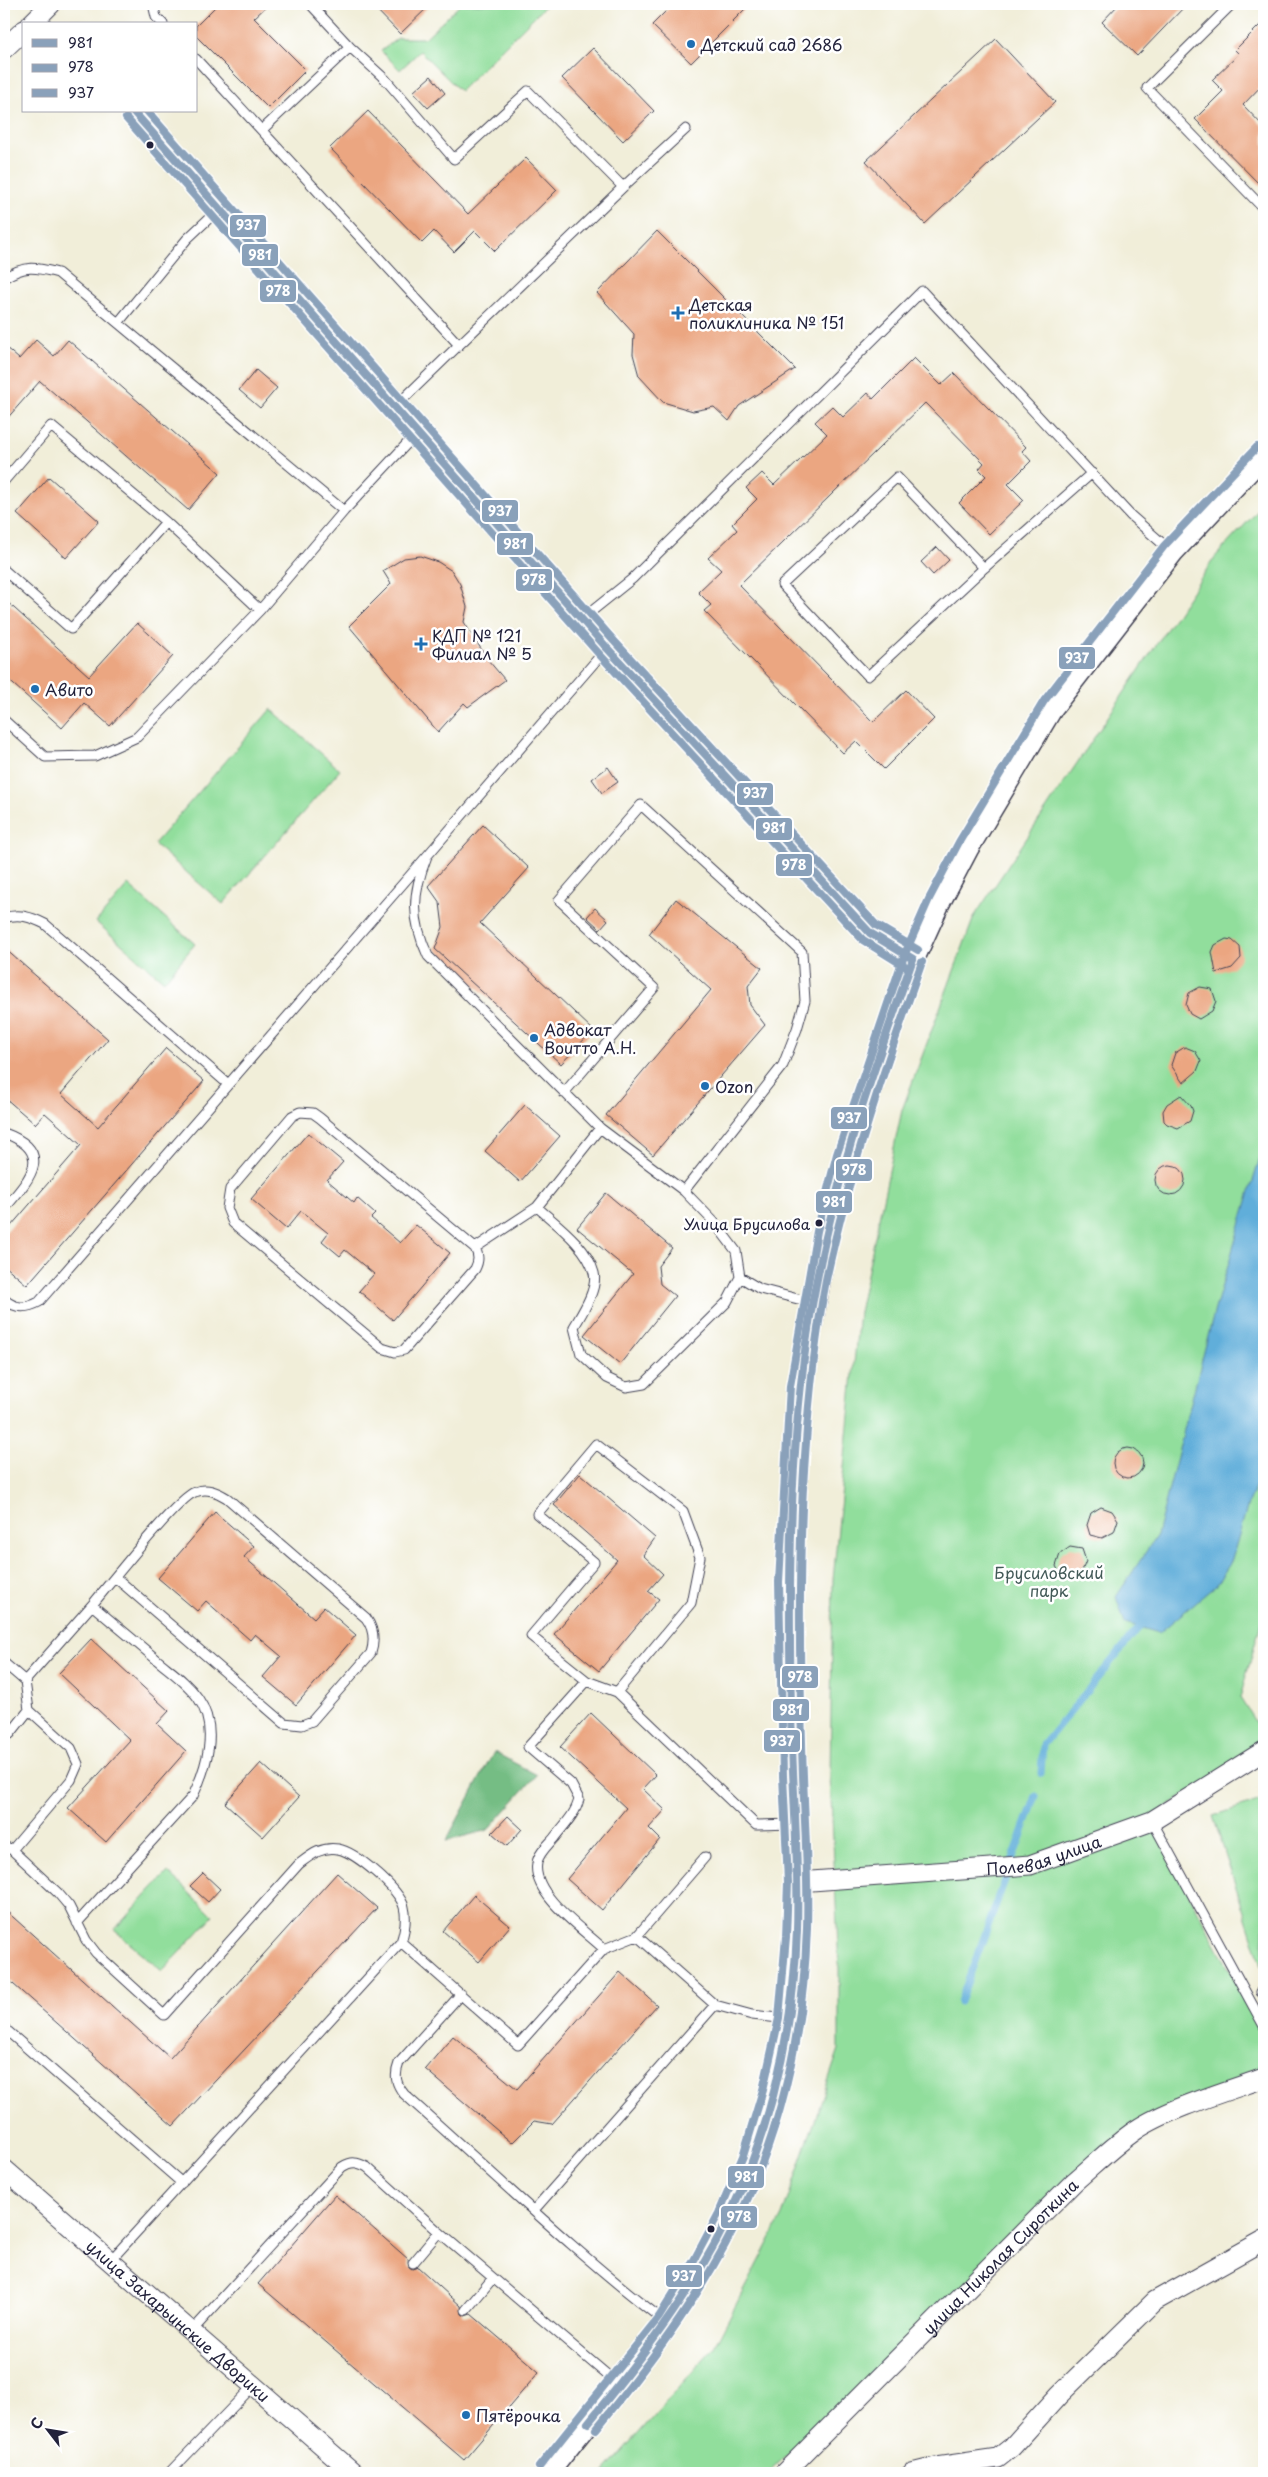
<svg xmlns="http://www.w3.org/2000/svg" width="1268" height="2477" viewBox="0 0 1268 2477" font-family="'Playpen Sans',sans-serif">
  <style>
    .green { fill: #91de9c; stroke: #5a806c }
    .forest { fill: #74bd84; stroke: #4b7060 }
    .water { fill: #61aeda; stroke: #42688a }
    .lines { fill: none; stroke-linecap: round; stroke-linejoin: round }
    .stream { stroke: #61aeda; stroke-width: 7 }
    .building { fill: #eba681 }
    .service-casing { stroke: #414153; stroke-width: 11 }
    .minor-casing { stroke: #414153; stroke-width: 21 }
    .tertiary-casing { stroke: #414153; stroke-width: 25 }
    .service { stroke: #fff; stroke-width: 9 }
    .minor { stroke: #fff; stroke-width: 19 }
    .tertiary { stroke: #fff; stroke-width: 22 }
    .bus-1-casing { stroke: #fff; stroke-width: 11 }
    .bus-2-casing { stroke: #fff; stroke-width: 11 }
    .bus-3-casing { stroke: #fff; stroke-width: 11 }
    .bus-1 { stroke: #8aa1ba; stroke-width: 8 }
    .bus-2 { stroke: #8aa1ba; stroke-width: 8 }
    .bus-3 { stroke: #8aa1ba; stroke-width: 8 }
    .poi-dot { fill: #1f6fb2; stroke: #fff; stroke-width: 2 }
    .bus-dot { fill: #22223b; stroke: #fff; stroke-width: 2 }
    .labels { text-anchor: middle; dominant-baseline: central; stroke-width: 5; stroke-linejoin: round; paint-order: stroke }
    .bus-label { font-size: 15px; fill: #22223b; stroke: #fff; text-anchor: end }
    .poi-label { font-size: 16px; fill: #22223b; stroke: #fff; text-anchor: start }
    .park-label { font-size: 16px; fill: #435a58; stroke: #fff }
    .street-label { font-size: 16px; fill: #22223b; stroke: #fff }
    .line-badge { stroke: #fff; stroke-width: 2 }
    .badge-label { font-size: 14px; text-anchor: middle; font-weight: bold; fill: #fff }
  </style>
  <rect width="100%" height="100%" fill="#fff"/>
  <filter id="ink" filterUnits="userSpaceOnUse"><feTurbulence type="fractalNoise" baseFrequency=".02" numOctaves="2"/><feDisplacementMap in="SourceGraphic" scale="10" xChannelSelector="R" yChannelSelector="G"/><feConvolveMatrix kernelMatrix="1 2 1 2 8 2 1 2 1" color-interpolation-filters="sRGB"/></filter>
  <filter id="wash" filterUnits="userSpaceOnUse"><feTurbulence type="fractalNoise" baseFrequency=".0096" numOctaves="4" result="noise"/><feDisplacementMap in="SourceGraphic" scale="20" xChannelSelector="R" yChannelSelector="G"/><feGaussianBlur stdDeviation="1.12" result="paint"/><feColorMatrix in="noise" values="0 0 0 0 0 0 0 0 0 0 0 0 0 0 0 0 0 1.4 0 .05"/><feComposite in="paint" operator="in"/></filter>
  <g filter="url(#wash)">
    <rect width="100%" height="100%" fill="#f1eed9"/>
    <path class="green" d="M 461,4 L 547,4 L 460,91 L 420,51 L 400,70 L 381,51 L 398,38 L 425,38 Z
      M 1264,504 L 1264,1612 L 1240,1698 L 1264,1736 L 1264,1744 L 1149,1818 L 1264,2035 L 1264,2074 L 1144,2122 L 768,2473 L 604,2473 L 714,2347 L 782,2216 L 839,2049 L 839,1969 L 830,1776 L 833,1580 L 859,1312 L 902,1110 L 974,917 L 1215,557 Z
      M 271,709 L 340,770 L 223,904 L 154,844 Z
      M 128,885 L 195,944 L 164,981 L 96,922 Z
      M 1264,1799 L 1264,1974 L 1213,1816 Z
      M 168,1872 L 213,1916 L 162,1971 L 114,1930 Z"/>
    <path class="forest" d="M 494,1752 L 537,1775 L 488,1830 L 446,1841 Z"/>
    <path class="water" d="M 1264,1144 L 1264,1469 L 1249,1501 L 1231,1562 L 1215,1586 L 1159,1633 L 1125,1623 L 1116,1597 L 1157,1535 L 1215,1309 Z"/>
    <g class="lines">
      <path class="stream" d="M 1041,1773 L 1043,1745 L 1145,1620
        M 960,2002 L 1036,1796"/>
    </g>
    <g id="blocks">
      <path class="building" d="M 218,4 L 269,4 L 254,18 L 306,70 L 268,108 L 196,36 L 196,26 Z
        M 371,4 L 431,4 L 400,34 Z
        M 673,4 L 750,4 L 691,63 L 652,25 Z
        M 1119,4 L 1187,4 L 1137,56 L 1102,22 Z
        M 1264,21 L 1264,83 L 1243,105 L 1264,127 L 1264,189 L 1195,119 L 1223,91 L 1212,80 L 1239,54 L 1235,50 Z
        M 996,39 L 1055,102 L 925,224 L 866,161 Z
        M 593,48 L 654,111 L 623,141 L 562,78 Z
        M 431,76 L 445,93 L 428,108 L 413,92 Z
        M 368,111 L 468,214 L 526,158 L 557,190 L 495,251 L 475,231 L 454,252 L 434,231 L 422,243 L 330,148 Z
        M 657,231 L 795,369 L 739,406 L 729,421 L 714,407 L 693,411 L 663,402 L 639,376 L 633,354 L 634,334 L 597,293 Z
        M 36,340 L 54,356 L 68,340 L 220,473 L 188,510 L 40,381 L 4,422 L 4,346 L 19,359 Z
        M 914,358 L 941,385 L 954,373 L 1026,447 L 1022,451 L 1031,461 L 1008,484 L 1024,500 L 989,534 L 959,503 L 986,476 L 979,469 L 984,463 L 925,403 L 739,585 L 873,722 L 906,690 L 934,719 L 884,769 L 856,741 L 843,753 L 704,611 L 711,605 L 698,592 L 721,570 L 708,558 L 737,530 L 732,524 L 757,499 L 746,488 L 762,473 L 774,485 L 827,434 L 815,422 L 832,406 L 843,417 L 868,393 L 873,399 Z
        M 256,370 L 277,388 L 260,408 L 239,390 Z
        M 49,477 L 99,521 L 66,558 L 17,514 Z
        M 937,547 L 949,560 L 933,575 L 921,562 Z
        M 420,556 L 438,562 L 452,571 L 460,584 L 467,607 L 464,622 L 488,660 L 505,680 L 468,707 L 464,703 L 438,732 L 349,626 L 391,584 L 383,571 L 404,558 Z
        M 4,599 L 89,676 L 137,623 L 173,656 L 110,726 L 84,703 L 62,728 L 4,676 Z
        M 608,767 L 618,782 L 602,793 L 592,779 Z
        M 483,825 L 529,868 L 480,923 L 593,1030 L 561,1064 L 435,949 L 443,927 L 440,903 L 428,886 Z
        M 676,899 L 762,968 L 748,986 L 750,1005 L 765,1025 L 653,1155 L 606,1115 L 711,990 L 649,934 Z
        M 595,908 L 608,920 L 600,929 L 587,917 Z
        M 1226,939 L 1232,940 L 1240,947 L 1241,958 L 1232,968 L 1216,973 L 1212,952 L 1215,945 Z
        M 4,948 L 108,1039 L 61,1094 L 98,1127 L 166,1048 L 204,1081 L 27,1285 L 4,1265 L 4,1234 L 81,1145 L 45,1113 L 35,1124 L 4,1097 Z
        M 1200,987 L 1212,989 L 1216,1001 L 1212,1011 L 1199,1019 L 1190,1014 L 1186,1005 L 1189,993 Z
        M 1185,1047 L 1195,1051 L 1201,1061 L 1197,1071 L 1183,1083 L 1171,1065 L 1175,1053 Z
        M 1181,1095 L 1191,1106 L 1193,1111 L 1190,1121 L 1178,1128 L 1167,1124 L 1164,1121 L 1163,1111 L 1167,1104 Z
        M 525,1105 L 560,1136 L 520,1182 L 485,1151 Z
        M 308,1133 L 343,1162 L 327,1180 L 354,1203 L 357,1198 L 375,1214 L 371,1218 L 400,1243 L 416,1225 L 450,1253 L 393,1320 L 359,1291 L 374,1274 L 345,1250 L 340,1256 L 322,1241 L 328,1233 L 301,1211 L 286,1229 L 251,1199 Z
        M1155 1180a15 15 0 1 1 30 0a15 15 0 1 1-30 0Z
        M 606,1193 L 672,1248 L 658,1266 L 660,1284 L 675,1296 L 620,1364 L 584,1335 L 633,1274 L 577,1228 Z
        M1113 1463a15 15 0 1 1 30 0a15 15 0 1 1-30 0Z
        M 580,1474 L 655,1538 L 643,1555 L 663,1574 L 648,1591 L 659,1599 L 599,1671 L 554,1634 L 617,1560 L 554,1505 Z
        M 1101,1507 L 1112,1511 L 1118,1520 L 1114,1532 L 1102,1538 L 1090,1535 L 1087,1525 L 1091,1513 Z
        M 215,1512 L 254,1546 L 244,1557 L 314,1618 L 324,1607 L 356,1635 L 296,1705 L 263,1677 L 281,1656 L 255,1634 L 250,1640 L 206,1601 L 197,1611 L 158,1578 Z
        M 1070,1547 L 1082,1549 L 1086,1561 L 1082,1571 L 1077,1576 L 1071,1578 L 1060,1574 L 1056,1566 L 1060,1554 Z
        M 91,1639 L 169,1711 L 157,1724 L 186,1751 L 106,1842 L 68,1808 L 130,1740 L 59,1673 Z
        M 591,1713 L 656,1775 L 643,1789 L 665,1810 L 649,1828 L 660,1839 L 602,1910 L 567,1879 L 626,1808 L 560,1747 Z
        M 261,1763 L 299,1797 L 263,1837 L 225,1803 Z
        M 508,1816 L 522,1829 L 507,1846 L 492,1833 Z
        M 203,1873 L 220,1889 L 208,1902 L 190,1886 Z
        M 337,1873 L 377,1908 L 173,2126 L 4,1976 L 4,1909 L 170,2058 Z
        M 474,1895 L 510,1926 L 479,1962 L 443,1931 Z
        M 620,1972 L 657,2005 L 552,2124 L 534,2121 L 512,2143 L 425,2069 L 453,2036 L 517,2089 Z
        M 335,2195 L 408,2259 L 409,2267 L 412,2269 L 418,2267 L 461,2306 L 462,2314 L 465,2316 L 471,2314 L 539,2372 L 464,2460 L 258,2284 Z"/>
    </g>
  </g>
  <g filter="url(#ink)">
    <use href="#blocks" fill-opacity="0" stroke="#414153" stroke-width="1"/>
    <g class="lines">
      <g class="service-casing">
        <path id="service" d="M 153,4 L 156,17 L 163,24
          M 1232,4 L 1147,88 L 1264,209
          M 196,59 L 459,345 L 623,187 L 528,91 L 454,159 L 385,79 L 350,47 L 312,6 L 315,4
          M 263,129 L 350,47
          M 623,187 L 686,129
          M 4,278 C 24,265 35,267 58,273 L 344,511 L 260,610 L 137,737 L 95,756 L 45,757 L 4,720
          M 118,323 L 187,239 L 220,208
          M 394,408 L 459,345
          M 4,481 L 51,426 L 166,522 L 260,610
          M 344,511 L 416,434
          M 984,568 L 897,477 L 782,585 L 868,676 L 984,568 L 1092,473
          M 4,570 L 71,629 L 166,522
          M 582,619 L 632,579 L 922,291 L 1130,515 L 1172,552
          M 4,918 C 19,913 31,917 45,924 L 228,1084
          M 564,1093 L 654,988 L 559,900 L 641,805 L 802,952 L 805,1001 L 797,1029 L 783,1065 L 684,1191
          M 300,1112 L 313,1113 L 320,1118 L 475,1248 C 479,1256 479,1261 475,1269 L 404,1350 L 395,1352 L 382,1348 L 233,1223 L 227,1208 L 230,1189 L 292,1116 Z
          M 600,1128 L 428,956 C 411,919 412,894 427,856 L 607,648
          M 4,1133 C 57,1152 28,1181 4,1209
          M 475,1248 L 537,1207
          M 740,1277 L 736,1251 L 714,1222 L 684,1191 L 600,1128 L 537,1207 C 557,1225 587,1246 594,1273 C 598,1289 582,1313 574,1327 L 581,1354 L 607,1378 L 626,1387 L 644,1384 L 727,1302 L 740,1277 L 760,1289 L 813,1303
          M 4,1299 C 15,1309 26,1309 39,1302 L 427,856
          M 92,1605 C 108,1586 178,1497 195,1492 C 207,1487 217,1492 227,1498 L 366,1618 C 374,1629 375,1640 371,1653 L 312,1721 L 302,1725 L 284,1723 L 115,1577
          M 4,1663 L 25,1681 L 29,1710 L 71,1748 L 78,1764 L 71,1780 L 12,1850 L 4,1846
          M 25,1681 L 92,1605 C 113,1623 135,1641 156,1659 C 170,1671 187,1682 198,1698 C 219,1728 207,1766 193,1796 L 77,1923
          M 587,1681 L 528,1747 L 571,1784 L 579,1799 C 576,1814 563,1826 554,1838 C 548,1845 538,1854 537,1863 C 531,1894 584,1930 604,1949
          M 617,1692 L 691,1603 L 700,1557 L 683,1511 L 596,1444 L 537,1514 L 594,1562 L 531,1636 L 587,1681 L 617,1692 L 756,1825 L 795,1824
          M 4,1737 L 10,1734 L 29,1710
          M 1152,1821 L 1264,2026
          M 12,1850 L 58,1893 L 69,1906 L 86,1940 L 96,1953 L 164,2015 L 299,1864 C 311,1855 322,1846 338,1849 C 356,1852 399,1889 404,1907 C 407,1919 405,1930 401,1942 L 110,2261
          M 637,1936 L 715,2005 L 752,2015 L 788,2019
          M 401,1942 L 518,2045 L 604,1949 L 637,1936 L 705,1857
          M 1261,1992 L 1264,1991
          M 460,1995 L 399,2063 C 394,2076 396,2084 404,2094 C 490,2170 576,2254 667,2323
          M 4,2028 L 182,2183
          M 534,2210 L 715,2005
          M 413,2263 L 439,2232
          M 466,2310 L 493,2278
          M 191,2332 L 342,2167 C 352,2161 357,2162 367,2167 L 439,2232 L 618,2384
          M 169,2473 L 253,2386"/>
      </g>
      <g class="minor-casing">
        <g id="minor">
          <path d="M 31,24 L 51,4"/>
          <path d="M 4,49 L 24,30"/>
          <path d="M 133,111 L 607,648 L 870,933 L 913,959"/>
          <path id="s1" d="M 798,1882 L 1030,1865 L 1152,1821 L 1264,1751"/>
          <path id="s2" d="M 4,2169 L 354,2473"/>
          <path id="s3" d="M 784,2473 L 1074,2182 C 1094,2165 1114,2145 1136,2130 C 1167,2109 1227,2091 1264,2078"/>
          <path d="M 912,2473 L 936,2467 L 998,2458 L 1012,2447 L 1059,2395 L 1155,2301 L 1264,2240"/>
        </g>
      </g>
      <g class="tertiary-casing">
        <path id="tertiary" d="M 547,2473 L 667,2323 L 702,2267 L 728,2217 L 752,2159 L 773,2093 L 789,2019 L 796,1938 L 798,1882 L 793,1776 L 789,1582 L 800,1388 L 827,1233 L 847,1157 L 890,1024 L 913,959 L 938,904 L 968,847 L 1052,707 L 1172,552 L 1264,454"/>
      </g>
      <use href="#service" class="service"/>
      <use href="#minor" class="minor"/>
      <use href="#tertiary" class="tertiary"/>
      <g class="bus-1-casing">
        <path id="bus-1" d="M 133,111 L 607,648 L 870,933 L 913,959
          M 588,2423 C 647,2351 703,2278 740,2192 C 775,2110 794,2019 797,1930 C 799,1868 794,1806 792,1745 C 789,1647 788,1549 795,1452 C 799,1395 805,1339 816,1284 C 837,1173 875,1065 913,959"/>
      </g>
      <g class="bus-2-casing">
        <path id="bus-2" d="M 126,118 L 600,655 L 863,940 L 908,968
          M 596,2429 C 655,2357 710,2284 748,2198 C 785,2114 804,2020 807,1928 C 809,1866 803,1804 802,1742 C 799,1647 798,1552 805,1456 C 809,1397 815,1338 826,1280 C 849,1171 885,1067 922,962"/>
      </g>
      <g class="bus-3-casing">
        <path id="bus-3" d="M 147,111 L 614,641 L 876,925 L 918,950
          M 539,2467 L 659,2317 L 693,2262 L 719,2213 L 743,2156 L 763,2090 L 779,2018 L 786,1937 L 788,1882 L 783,1776 L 779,1582 L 790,1386 L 817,1231 L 837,1154 L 904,956 L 929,899 L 959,842 L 1044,701 L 1164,546 L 1257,447"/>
      </g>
      <use href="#bus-1" class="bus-1"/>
      <use href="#bus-2" class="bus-2"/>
      <use href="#bus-3" class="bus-3"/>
    </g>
  </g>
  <g class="poi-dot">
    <circle cx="691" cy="44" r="5"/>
    <path d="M675.5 305.5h5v5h5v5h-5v5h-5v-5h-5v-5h5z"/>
    <path d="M418.5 636.5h5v5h5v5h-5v5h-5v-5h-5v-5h5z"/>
    <circle cx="35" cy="689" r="5"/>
    <circle cx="534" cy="1038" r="5"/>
    <circle cx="705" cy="1086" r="5"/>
    <circle cx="466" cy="2415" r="5"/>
  </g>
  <g class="bus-dot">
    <circle cx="150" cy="145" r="4.5"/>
    <circle cx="819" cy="1223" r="4.5"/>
    <circle cx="711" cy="2229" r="4.5"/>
  </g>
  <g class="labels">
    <g class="bus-label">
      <text x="810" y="1223">Улица Брусилова</text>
    </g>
    <g class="poi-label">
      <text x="701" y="44">Детский сад 2686</text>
      <text x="689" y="304">Детская<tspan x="689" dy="18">поликлиника № 151</tspan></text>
      <text x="432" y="635">КДП № 121<tspan x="432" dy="18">Филиал № 5</tspan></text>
      <text x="45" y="689">Авито</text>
      <text x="544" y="1029">Адвокат<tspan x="544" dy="18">Воитто А.Н.</tspan></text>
      <text x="715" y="1086">Ozon</text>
      <text x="476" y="2415">Пятёрочка</text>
    </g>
    <g class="park-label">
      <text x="1049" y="1572">Брусиловский<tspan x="1049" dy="18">парк</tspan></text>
    </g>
    <g class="street-label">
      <text stroke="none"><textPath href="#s1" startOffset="248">Полевая улица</textPath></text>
      <text stroke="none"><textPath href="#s3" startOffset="306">улица Николая Сироткина</textPath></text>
      <text stroke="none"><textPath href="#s2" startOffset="231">улица Захарьинские Дворики</textPath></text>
    </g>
  </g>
  <g class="line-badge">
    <rect x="229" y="214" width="38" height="24" rx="5" fill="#8aa1ba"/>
    <rect x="241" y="243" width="38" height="24" rx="5" fill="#8aa1ba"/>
    <rect x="259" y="279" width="38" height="24" rx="5" fill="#8aa1ba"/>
    <rect x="481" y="499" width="38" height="24" rx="5" fill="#8aa1ba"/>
    <rect x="496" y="532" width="38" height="24" rx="5" fill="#8aa1ba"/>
    <rect x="515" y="568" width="38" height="24" rx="5" fill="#8aa1ba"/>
    <rect x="1058" y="646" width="38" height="24" rx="5" fill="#8aa1ba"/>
    <rect x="736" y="782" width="38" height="24" rx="5" fill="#8aa1ba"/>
    <rect x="755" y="817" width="38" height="24" rx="5" fill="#8aa1ba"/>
    <rect x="775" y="853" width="38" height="24" rx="5" fill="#8aa1ba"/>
    <rect x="830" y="1106" width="38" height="24" rx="5" fill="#8aa1ba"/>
    <rect x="835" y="1158" width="38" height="24" rx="5" fill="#8aa1ba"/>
    <rect x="815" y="1190" width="38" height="24" rx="5" fill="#8aa1ba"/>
    <rect x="781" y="1665" width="38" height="24" rx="5" fill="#8aa1ba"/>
    <rect x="772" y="1698" width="38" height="24" rx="5" fill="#8aa1ba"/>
    <rect x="763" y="1729" width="38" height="24" rx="5" fill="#8aa1ba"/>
    <rect x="727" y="2165" width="38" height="24" rx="5" fill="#8aa1ba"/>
    <rect x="720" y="2205" width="38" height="24" rx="5" fill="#8aa1ba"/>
    <rect x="665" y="2264" width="38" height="24" rx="5" fill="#8aa1ba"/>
  </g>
  <g class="badge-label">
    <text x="248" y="230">937</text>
    <text x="260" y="260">981</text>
    <text x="278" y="296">978</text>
    <text x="500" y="516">937</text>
    <text x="515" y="549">981</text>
    <text x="534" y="585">978</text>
    <text x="1077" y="663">937</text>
    <text x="755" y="798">937</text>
    <text x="774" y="833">981</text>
    <text x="794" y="870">978</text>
    <text x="849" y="1123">937</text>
    <text x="854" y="1175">978</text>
    <text x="834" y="1207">981</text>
    <text x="800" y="1682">978</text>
    <text x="791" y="1715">981</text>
    <text x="782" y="1746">937</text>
    <text x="746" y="2182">981</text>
    <text x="739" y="2222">978</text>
    <text x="684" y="2281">937</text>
  </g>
  <rect width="1268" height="2477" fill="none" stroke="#fff" stroke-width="20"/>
  <rect x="22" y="22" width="175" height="90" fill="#ffffff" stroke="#a7a7b1"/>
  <rect x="32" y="39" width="25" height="8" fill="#8aa1ba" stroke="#a7a7b1"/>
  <text x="68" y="48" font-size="15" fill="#22223b">981</text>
  <rect x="32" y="64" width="25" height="8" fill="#8aa1ba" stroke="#a7a7b1"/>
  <text x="68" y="72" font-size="15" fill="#22223b">978</text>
  <rect x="32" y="89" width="25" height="8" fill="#8aa1ba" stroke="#a7a7b1"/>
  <text x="68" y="98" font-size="15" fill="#22223b">937</text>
  <g transform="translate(48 2430) rotate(301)" stroke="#ffffff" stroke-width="4" paint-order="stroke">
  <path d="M0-4L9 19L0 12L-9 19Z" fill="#22223b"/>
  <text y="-8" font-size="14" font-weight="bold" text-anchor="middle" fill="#22223b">С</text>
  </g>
</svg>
